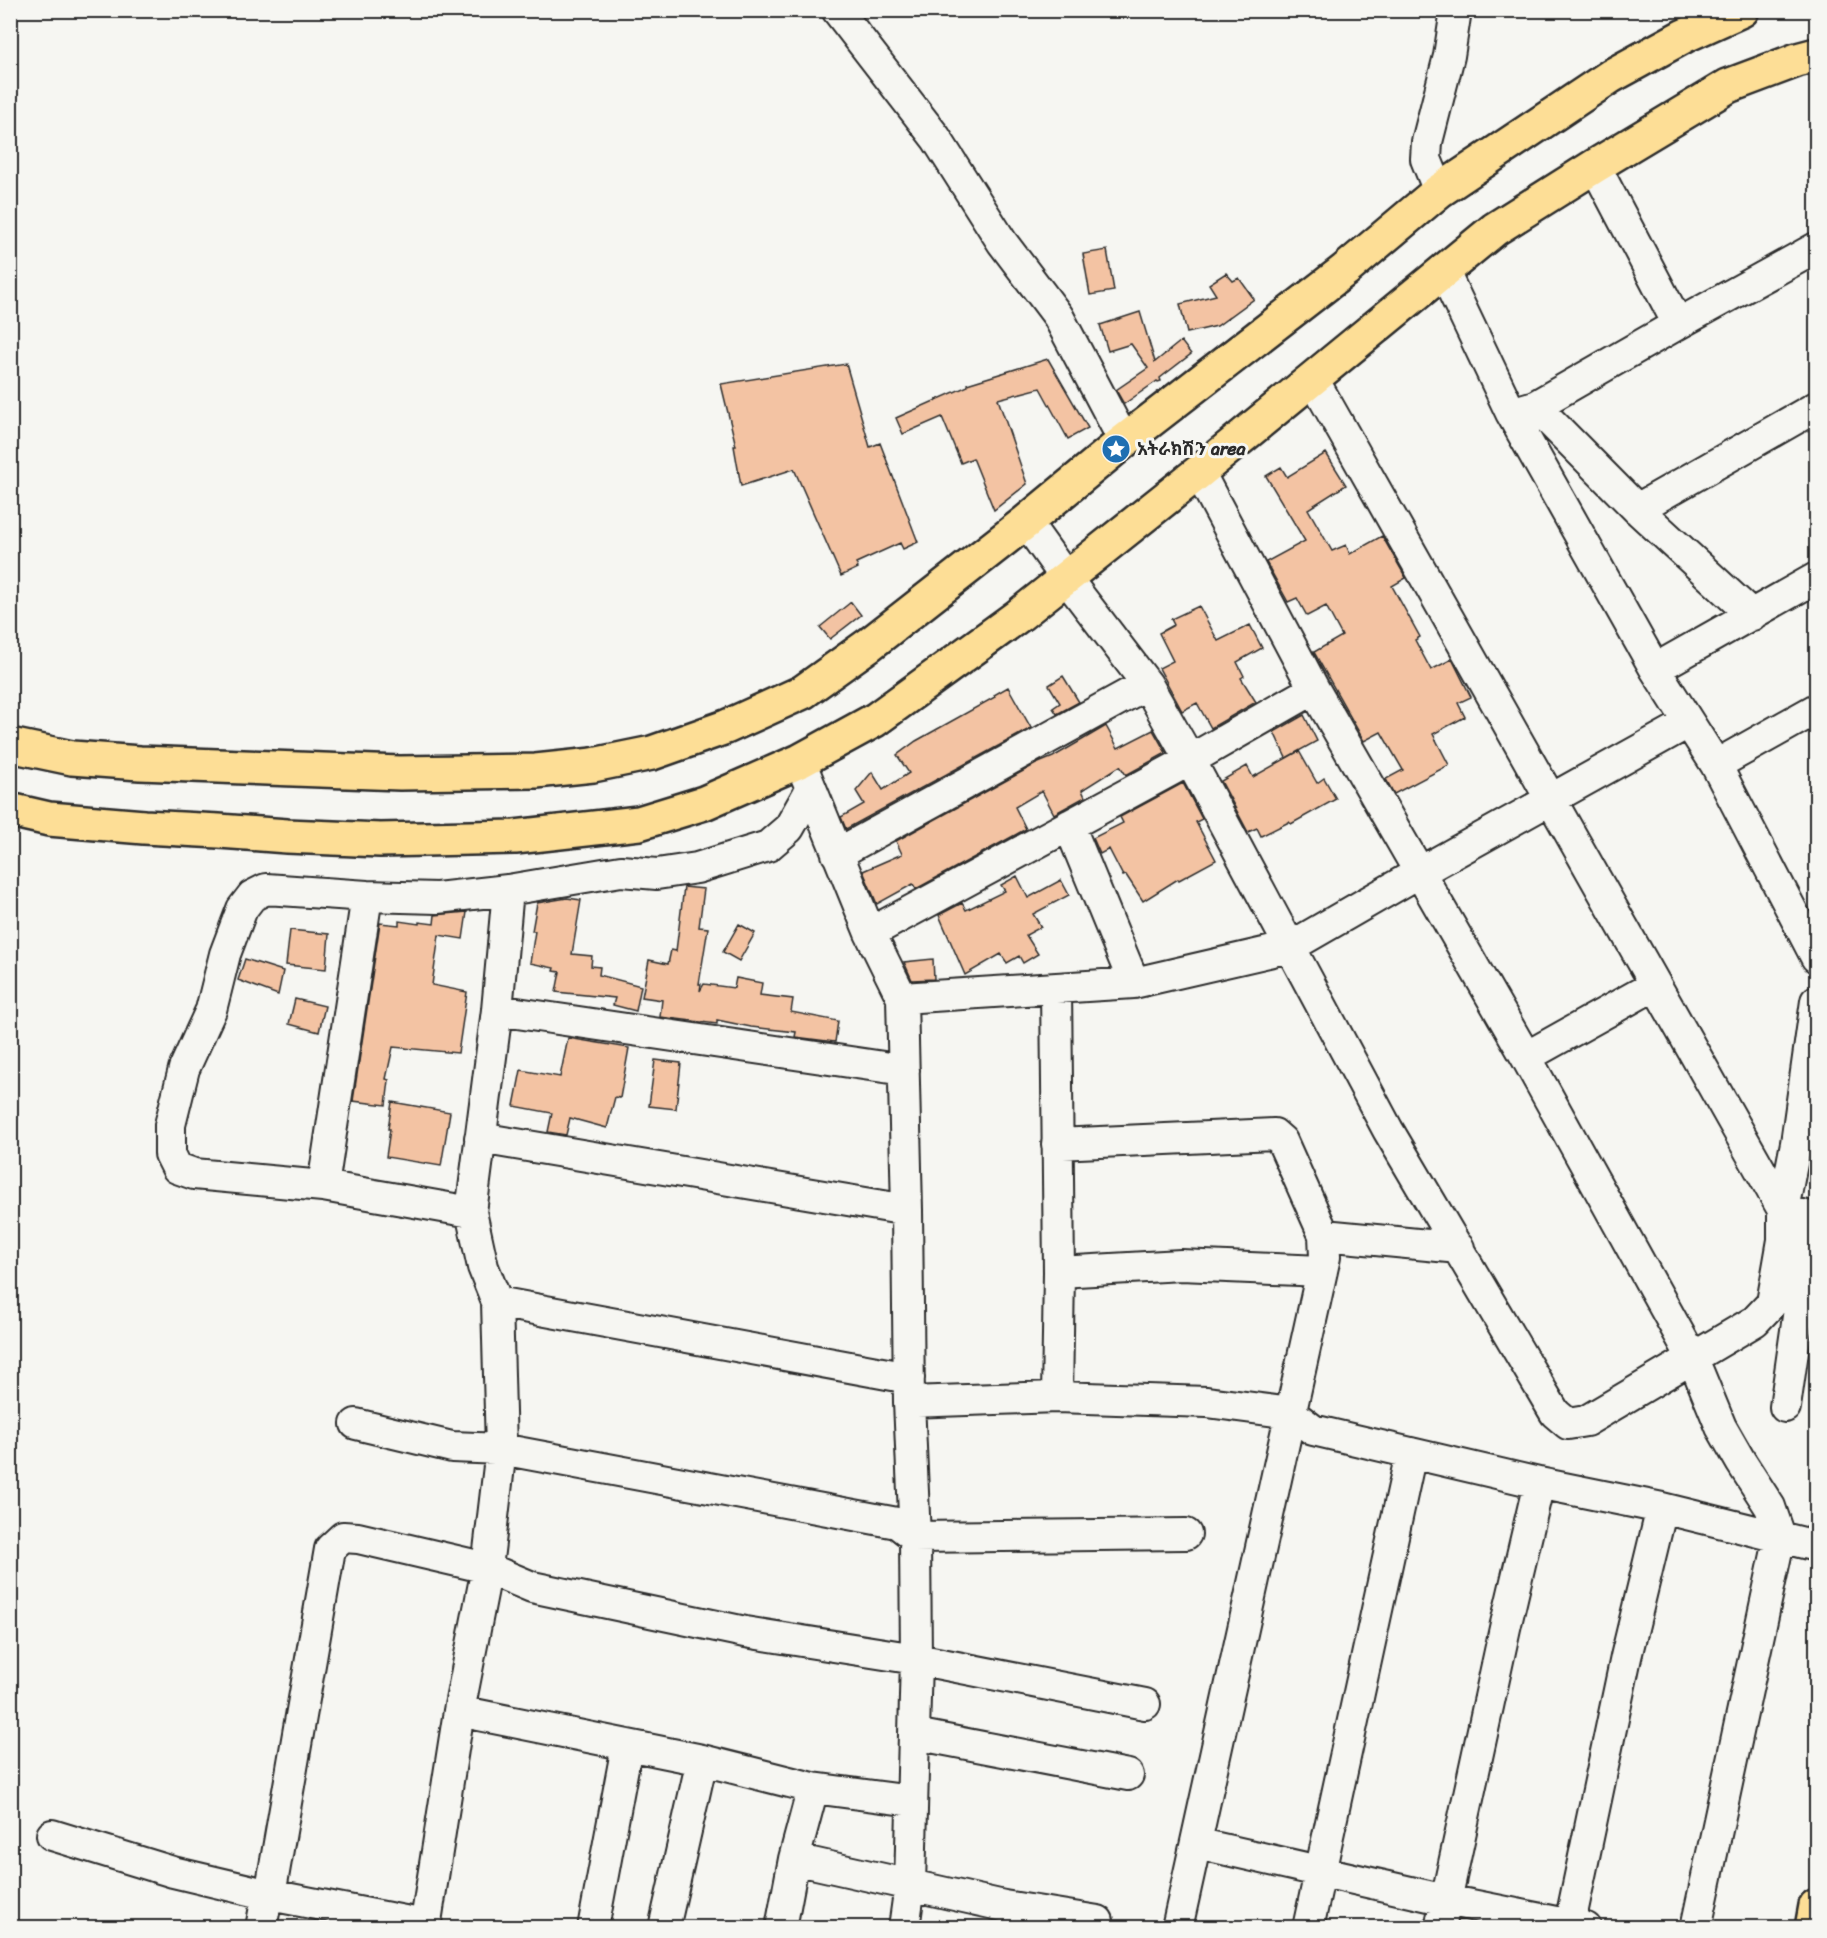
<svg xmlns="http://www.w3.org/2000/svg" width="1827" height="1938" viewBox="0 0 1827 1938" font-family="Sriracha,'Noto Sans Ethiopic',sans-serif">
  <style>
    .building { fill: #f3c3a3; stroke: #2b2b2b; stroke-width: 1.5 }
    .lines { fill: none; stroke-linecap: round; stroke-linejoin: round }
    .minor-casing { stroke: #2b2b2b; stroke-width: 34 }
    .major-casing { stroke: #2b2b2b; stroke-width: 38 }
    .highway-casing { stroke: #2b2b2b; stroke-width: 38 }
    .minor { stroke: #f6f6f2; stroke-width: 30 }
    .major { stroke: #fdde96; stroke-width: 33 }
    .highway { stroke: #fdde96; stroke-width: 33 }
    .labels { text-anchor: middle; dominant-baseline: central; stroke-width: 6; stroke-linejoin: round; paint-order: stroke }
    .poi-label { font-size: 18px; font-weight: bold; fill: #2b2b2b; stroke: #f6f6f2; text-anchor: start }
  </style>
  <rect width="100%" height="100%" fill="#f6f6f2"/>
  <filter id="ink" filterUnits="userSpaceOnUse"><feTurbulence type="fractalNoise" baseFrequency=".0167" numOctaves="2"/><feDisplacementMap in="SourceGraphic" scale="12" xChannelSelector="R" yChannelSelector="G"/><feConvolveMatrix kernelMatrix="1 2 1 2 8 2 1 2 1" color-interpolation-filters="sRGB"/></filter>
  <g filter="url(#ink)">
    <path class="building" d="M 1107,250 L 1114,291 L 1090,295 L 1083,254 Z
      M 1226,273 L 1233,281 L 1239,278 L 1254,299 L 1217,326 L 1187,333 L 1180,304 L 1216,295 L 1209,284 Z
      M 1140,312 L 1155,362 L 1181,341 L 1191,354 L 1160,378 L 1161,381 L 1158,382 L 1157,381 L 1124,404 L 1116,390 L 1148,368 L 1131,344 L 1108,351 L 1100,325 Z
      M 1048,359 L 1088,428 L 1068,439 L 1040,388 L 998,399 L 1027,484 L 994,510 L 973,458 L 961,463 L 942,417 L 903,434 L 896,418 L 968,386 L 967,384 Z
      M 846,364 L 870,447 L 880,443 L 918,542 L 903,549 L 900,543 L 856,563 L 858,568 L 841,576 L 794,469 L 741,486 L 734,446 L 736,446 L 721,384 Z
      M 1326,453 L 1346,485 L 1308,509 L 1332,551 L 1346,545 L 1350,554 L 1382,536 L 1406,578 L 1392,586 L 1420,637 L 1415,640 L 1431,670 L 1452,659 L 1471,697 L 1458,703 L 1465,717 L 1433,734 L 1449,765 L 1394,794 L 1386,779 L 1403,770 L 1381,732 L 1364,741 L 1314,652 L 1342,636 L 1326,606 L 1307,616 L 1297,598 L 1288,602 L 1266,562 L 1305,541 L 1266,476 L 1281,467 L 1287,477 Z
      M 851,602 L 861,615 L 830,639 L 820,627 Z
      M 1199,606 L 1218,641 L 1250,625 L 1262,648 L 1237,662 L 1244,676 L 1241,678 L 1256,702 L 1211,728 L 1197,703 L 1182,711 L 1159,668 L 1173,661 L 1159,633 L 1174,625 L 1171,619 Z
      M 1063,676 L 1079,702 L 1057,714 L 1053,708 L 1060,703 L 1049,685 Z
      M 1008,687 L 1031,728 L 846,829 L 841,817 L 864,804 L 856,791 L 872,772 L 883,790 L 909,773 L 897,755 L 916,741 L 995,697 L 994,695 Z
      M 1304,715 L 1317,741 L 1286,758 L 1274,732 Z
      M 1106,726 L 1118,748 L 1153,730 L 1166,753 L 1126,775 L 1120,766 L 1082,790 L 1085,797 L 1054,814 L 1042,791 L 1015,807 L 1026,829 L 916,889 L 913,884 L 877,904 L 863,871 L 902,854 L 896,841 L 1036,764 L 1053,757 Z
      M 1299,751 L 1317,783 L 1324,778 L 1336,799 L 1291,824 L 1289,822 L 1261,836 L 1257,828 L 1248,832 L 1221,781 L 1247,766 L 1253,777 Z
      M 1183,783 L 1202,819 L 1196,822 L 1216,860 L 1179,880 L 1178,879 L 1143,901 L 1126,875 L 1123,876 L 1109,849 L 1100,854 L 1093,838 L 1123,823 L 1120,817 Z
      M 1017,876 L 1028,898 L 1061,880 L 1069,895 L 1033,914 L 1041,927 L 1026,935 L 1038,954 L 1023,963 L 1019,956 L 1007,963 L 1001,954 L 965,975 L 939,915 L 962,903 L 966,910 L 1005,891 L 1001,885 Z
      M 684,887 L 704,889 L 699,927 L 708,928 L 699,984 L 701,984 L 700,991 L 704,984 L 734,988 L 736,978 L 762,983 L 760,995 L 793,999 L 791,1012 L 838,1021 L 835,1042 L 795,1037 L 796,1032 L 751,1027 L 717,1020 L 717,1024 L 660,1017 L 662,1000 L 642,997 L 649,960 L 668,964 L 671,950 L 676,951 Z
      M 567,898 L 581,900 L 572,954 L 592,956 L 591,966 L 600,967 L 599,975 L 641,986 L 636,1011 L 613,1005 L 615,998 L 556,992 L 560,972 L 553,971 L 554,968 L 530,963 L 535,931 L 532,931 L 537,903 Z
      M 467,912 L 463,939 L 439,935 L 432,985 L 467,992 L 458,1053 L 393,1047 L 386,1079 L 389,1080 L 386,1105 L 353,1101 L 380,923 L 399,925 L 399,921 L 419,924 L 419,922 L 434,924 L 435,915 Z
      M 739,924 L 755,933 L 739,961 L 723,952 Z
      M 290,930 L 329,934 L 326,969 L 286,965 Z
      M 245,959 L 283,971 L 278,995 L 238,980 Z
      M 933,959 L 934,979 L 912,980 L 904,962 Z
      M 295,999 L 325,1006 L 319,1032 L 289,1024 Z
      M 568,1038 L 629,1048 L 620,1098 L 615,1097 L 607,1128 L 570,1118 L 566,1135 L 548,1132 L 552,1113 L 514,1106 L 521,1070 L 560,1077 Z
      M 655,1060 L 681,1063 L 676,1109 L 649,1106 Z
      M 392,1102 L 450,1112 L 441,1166 L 386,1157 L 390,1129 L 388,1129 Z"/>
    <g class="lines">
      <g class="minor-casing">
        <path id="minor" d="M 837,10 L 936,138 L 1002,242 L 1058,316 L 1124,441
          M 1595,166 L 1678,324
          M 1439,191 L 1426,159 L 1427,142 L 1449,56 L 1456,10
          M 1443,270 L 1511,413 L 1655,669 L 1716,765 L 1816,957
          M 1313,379 L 1783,1210 L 1806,1216 L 1811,1226 L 1785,1407
          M 1535,406 L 1637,509 L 1752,615
          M 1511,413 L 1535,406 L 1678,324 L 1816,248
          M 1199,472 L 1314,689 L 1526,1057 L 1693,1359 L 1721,1427 L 1741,1462 L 1770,1507 L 1780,1536 L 1696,1928
          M 1637,509 L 1816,407
          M 1026,522 L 1066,578 L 1147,684 L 1190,760 L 1388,1130 L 1555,1413 L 1568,1424 L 1586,1421 L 1755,1321 L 1772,1303 L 1783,1240 L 1783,1210 L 1796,1143 L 1816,1001
          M 1655,669 L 1816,578
          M 800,761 L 870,933 L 902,998 L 907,1210 L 909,1402 L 915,1537 L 916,1659 L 910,1885 L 904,1928
          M 1716,765 L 1816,709
          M 1069,825 L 1134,983
          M 837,854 L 1147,684
          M 870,933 L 1190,760 L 1314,689
          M 1056,988 L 1059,1272 L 1057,1397
          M 902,998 L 1134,983 L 1290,947 L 1420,872 L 1688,723
          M 497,1010 L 904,1070
          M 1526,1057 L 1655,985
          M 480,1138 L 907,1210
          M 1057,1144 L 1274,1134 L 1282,1141 L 1324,1235 L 1325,1257 L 1177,1928
          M 323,1186 L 367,896
          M 471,1212 L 323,1186 L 194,1174 L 177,1168 L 170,1154 L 170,1125 L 184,1069 L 211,1010 L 225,954 L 242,909 L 252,896 L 266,889 L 367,896 L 437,898 L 508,890 L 621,871 L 657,874 L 697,868 L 768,846 L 789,828 L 811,789
          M 1324,1235 L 1459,1248
          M 1059,1272 L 1181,1265 L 1322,1271
          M 497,1302 L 909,1378
          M 909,1402 L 1057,1397 L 1207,1402 L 1291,1413 L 1313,1430 L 1539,1483 L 1662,1508 L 1816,1546
          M 356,1424 L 452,1447 L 501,1449 L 897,1523 L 915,1537 L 1186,1534
          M 459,1711 L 702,1760 L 813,1788 L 912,1801
          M 915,1734 L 1128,1775
          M 52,1835 L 173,1872 L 270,1895 L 425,1925
          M 1196,1843 L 1446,1900 L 1586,1928
          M 794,1859 L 1004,1906 L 1098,1921
          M 261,1928 L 265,1907 L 270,1895 L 330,1549 L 343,1537 L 358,1538 L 487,1568 L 532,1587 L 745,1632 L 916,1659 L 1145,1704
          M 425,1928 L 459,1711 L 487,1568 L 501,1449 L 497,1302 L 483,1267 L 471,1212 L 497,1010 L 508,890
          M 593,1928 L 627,1746
          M 664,1928 L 702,1760
          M 781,1928 L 794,1859 L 813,1788
          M 1308,1928 L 1411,1453
          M 1440,1928 L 1505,1628 L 1539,1483
          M 1569,1928 L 1626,1657 L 1662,1508"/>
      </g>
      <g class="major-casing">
        <path id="major" d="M 10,745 L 72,758 L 140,763 L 400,773 L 536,771 L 593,765 L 652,753 L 726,727 L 803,692 L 870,644 L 1026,522 L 1124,441 L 1345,270 L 1439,191 L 1611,76 L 1684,36 L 1742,10
          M 10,810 L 49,819 L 144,827 L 219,831 L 287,836 L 380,840 L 515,837 L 639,823 L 704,803 L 800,761 L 875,720 L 1018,616 L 1199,472 L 1495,229 L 1595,166 L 1728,86 L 1797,60 L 1816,55"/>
      </g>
      <g class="highway-casing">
        <path id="highway" d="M 1812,1928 L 1816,1906"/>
      </g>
      <use href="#minor" class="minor"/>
      <use href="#major" class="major"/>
      <use href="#highway" class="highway"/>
    </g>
  </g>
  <defs>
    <g id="sight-disc" transform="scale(1.5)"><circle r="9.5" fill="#1f6fb2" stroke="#f6f6f2"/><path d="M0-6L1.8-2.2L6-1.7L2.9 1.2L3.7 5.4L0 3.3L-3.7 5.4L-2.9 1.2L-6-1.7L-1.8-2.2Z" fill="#fff"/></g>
  </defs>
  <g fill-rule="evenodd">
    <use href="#sight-disc" x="1116" y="449"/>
  </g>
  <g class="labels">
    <g class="poi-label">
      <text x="1137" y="449">አትራክሽን area</text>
    </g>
  </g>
  <rect width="1827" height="1938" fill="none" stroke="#f6f6f2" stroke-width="36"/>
  <rect x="18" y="18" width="1791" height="1902" fill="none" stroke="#2b2b2b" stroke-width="2" filter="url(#ink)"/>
</svg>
